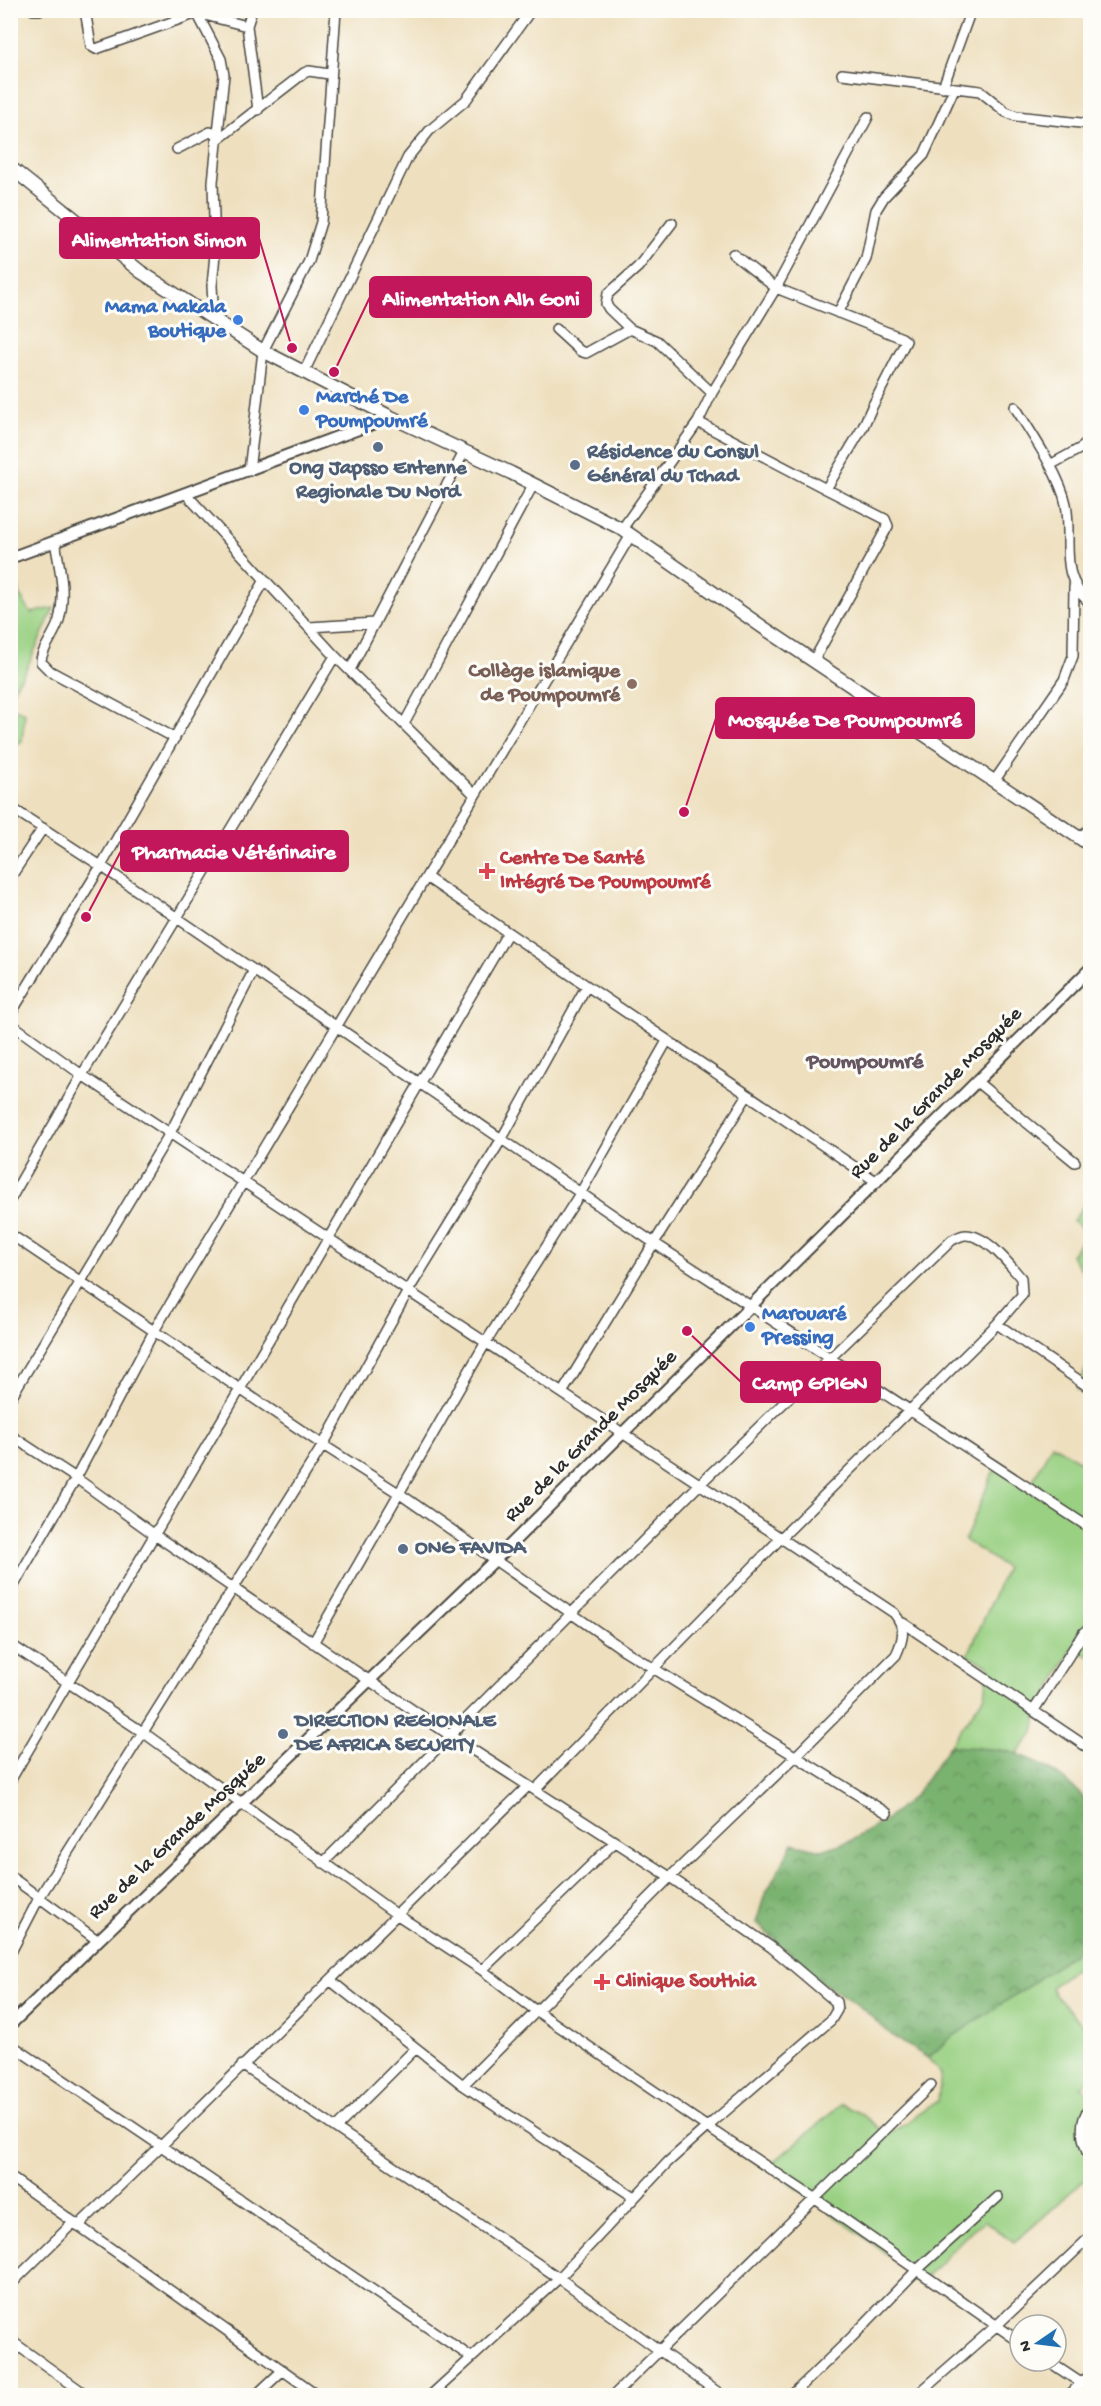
<svg xmlns="http://www.w3.org/2000/svg" width="1101" height="2406" viewBox="0 0 1101 2406" font-family="'Gochi Hand',sans-serif">
  <style>
    .green { fill: #99d082; stroke: #627e56; stroke-width: 1.5 }
    .forest { fill: url(#forest-crowns); stroke: #526e4e; stroke-width: 1.5 }
    .lines { fill: none; stroke-linecap: round; stroke-linejoin: round }
    .minor-casing { stroke: #484641; stroke-width: 12 }
    .tertiary-casing { stroke: #484641; stroke-width: 14 }
    .secondary-casing { stroke: #484641; stroke-width: 15 }
    .minor { stroke: #fff; stroke-width: 9 }
    .tertiary { stroke: #fff; stroke-width: 10 }
    .secondary { stroke: #fff; stroke-width: 12 }
    .shop-dot { fill: #3f7fe0; stroke: #fdfcf7; stroke-width: 2 }
    .service-dot { fill: #5c6f8a; stroke: #fdfcf7; stroke-width: 2 }
    .education-dot { fill: #8d6e63; stroke: #fdfcf7; stroke-width: 2 }
    .health-dot { fill: #e0444e; stroke: #fdfcf7; stroke-width: 2 }
    .labels { text-anchor: middle; dominant-baseline: central; stroke-width: 6; stroke-linejoin: round; paint-order: stroke }
    .shop-label { font-size: 21px; font-weight: bold; fill: #366cbe; stroke: #fdfcf7; text-anchor: start }
    .service-label { font-size: 21px; font-weight: bold; fill: #4e5e75; stroke: #fdfcf7; text-anchor: start }
    .education-label { font-size: 21px; font-weight: bold; fill: #785e54; stroke: #fdfcf7; text-anchor: end }
    .health-label { font-size: 21px; font-weight: bold; fill: #be3a42; stroke: #fdfcf7; text-anchor: start }
    .street-label { font-size: 21px; fill: #2b2b2b; stroke: #fdfcf7 }
    .neighbourhood-label { font-size: 22px; font-weight: bold; fill: #655661; stroke: #fdfcf7 }
    .leader { fill: none; stroke: #c2185b; stroke-width: 2 }
    .callout-dot { fill: #c2185b; stroke: #fdfcf7; stroke-width: 2 }
    .callout { fill: #c2185b; stroke: #c2185b; stroke-width: 2 }
    .callout-label { font-size: 22px; text-anchor: middle; font-weight: bold; fill: #fff }
  </style>
  <defs>
    <pattern id="forest-crowns" width="20" height="18" patternUnits="userSpaceOnUse" patternTransform="scale(1.5)"><rect width="20" height="18" fill="#7ab270"/><path d="M2 6a3 3 0 1 1 6 0M12 15a3 3 0 1 1 6 0" fill="none" stroke="#64915c"/></pattern>
  </defs>
  <rect width="100%" height="100%" fill="#fdfcf7"/>
  <filter id="ink" filterUnits="userSpaceOnUse"><feTurbulence type="fractalNoise" baseFrequency=".0167" numOctaves="2"/><feDisplacementMap in="SourceGraphic" scale="12" xChannelSelector="R" yChannelSelector="G"/><feConvolveMatrix kernelMatrix="1 2 1 2 8 2 1 2 1" color-interpolation-filters="sRGB"/></filter>
  <filter id="wash" filterUnits="userSpaceOnUse"><feTurbulence type="fractalNoise" baseFrequency=".008" numOctaves="4" result="noise"/><feDisplacementMap in="SourceGraphic" scale="24" xChannelSelector="R" yChannelSelector="G"/><feGaussianBlur stdDeviation="1.35" result="paint"/><feColorMatrix in="noise" values="0 0 0 0 0 0 0 0 0 0 0 0 0 0 0 0 0 1.4 0 .05"/><feComposite in="paint" operator="in"/></filter>
  <g filter="url(#wash)">
    <rect width="100%" height="100%" fill="#eedfbe"/>
    <path class="green" d="M 15,567 L 20,596 L 31,613 L 54,608 L 25,672 L 14,688 L 11,702 L 10,568 Z
      M 11,703 L 15,709 L 25,713 L 22,741 L 15,745 L 11,742 Z
      M 1090,1195 L 1090,1282 L 1071,1255 L 1087,1233 L 1073,1221 Z
      M 1090,1360 L 1090,1398 L 1077,1389 Z
      M 1052,1444 L 1090,1467 L 1090,1657 L 1073,1647 L 1037,1716 L 1034,1733 L 1016,1755 L 1007,1751 L 949,1746 L 985,1695 L 989,1666 L 968,1655 L 1006,1568 L 965,1540 L 997,1463 L 1031,1484 Z
      M 1090,1941 L 1090,1957 L 1051,1987 L 1055,1995 L 1090,2032 L 1090,2078 L 1082,2087 L 1090,2097 L 1090,2175 C 1064,2197 1041,2221 1014,2242 L 985,2221 L 972,2230 L 919,2284 L 892,2258 L 768,2167 L 842,2104 L 860,2113 L 887,2134 L 900,2127 L 938,2101 L 941,2074 L 928,2058 L 949,2039 L 1027,1987 Z"/>
    <path class="forest" d="M 949,1746 C 968,1747 987,1748 1005,1751 C 1034,1756 1074,1783 1090,1806 L 1090,1941 L 1027,1987 L 949,2039 L 928,2058 L 894,2037 L 858,2005 L 818,1980 L 756,1923 L 764,1897 L 793,1843 L 822,1850 L 852,1840 L 886,1820 L 916,1794 Z"/>
  </g>
  <g filter="url(#ink)">
    <g class="lines">
      <g class="minor-casing">
        <path id="minor" d="M 33,10 L 40,10
          M 85,10 L 91,46 L 96,49 L 197,13 L 247,26
          M 252,10 L 247,26 L 258,110
          M 197,13 L 221,59 L 224,75 L 213,182 L 215,254 L 212,286 L 214,319
          M 842,74 L 980,91 L 1006,112 L 1016,116 L 1090,124
          M 943,87 L 971,10
          M 216,141 L 304,73 L 309,71 L 329,74
          M 177,149 L 210,132 L 218,134
          M 672,223 L 638,267 L 608,294 L 606,304 L 609,309 L 630,329 L 657,341 L 712,393
          M 838,313 L 866,259 L 876,210 L 884,197 L 924,155 L 954,89
          M 556,329 L 580,351 L 586,353 L 630,329
          M 304,372 L 408,157 L 430,130 L 466,100 L 531,10
          M 1015,407 C 1031,433 1060,475 1066,504 C 1073,541 1057,575 1090,603
          M 698,422 L 826,489 L 863,427 L 872,407 L 906,341 L 902,338 L 776,288 L 868,117
          M 1050,465 L 1083,447 L 1090,437
          M 249,471 L 263,351 L 309,261 L 321,222 L 336,10
          M 186,494 L 335,656 L 475,795
          M 622,529 L 698,422 L 712,393 L 776,288 L 733,254
          M 55,542 C 60,569 66,593 59,620 C 56,633 40,652 41,662 L 50,671 L 175,738
          M 309,627 L 375,623
          M 814,660 L 888,526 L 885,519 L 826,489
          M 350,670 L 464,452
          M 404,724 L 533,485
          M 995,780 L 1064,680 L 1073,656 L 1074,587
          M 10,807 L 101,866 L 654,1243 L 1090,1528
          M 1080,838 L 1090,828
          M 426,877 L 877,1182
          M 10,878 L 43,828
          M 10,1015 L 101,866 L 265,580
          M 10,1023 L 82,1075 L 894,1613 C 906,1628 904,1638 896,1655 L 796,1756 L 670,1877 L 451,1736 L 155,1535 L 76,1478 L 10,1435
          M 977,1082 L 1075,1162
          M 10,1200 L 82,1075 L 335,656
          M 10,1234 L 323,1445 L 400,1494 L 624,1650 L 887,1813
          M 997,1324 L 1090,1388
          M 562,1393 L 654,1243 L 747,1096
          M 10,1399 L 170,1133 L 254,970
          M 10,1592 L 76,1478 L 154,1331 L 631,535
          M 903,1623 L 1090,1749
          M 313,1643 L 486,1342 L 581,1192 L 667,1041
          M 10,1644 L 144,1733 L 396,1914 L 482,1970 L 535,2010 L 707,2127 L 668,2162 L 559,2278 L 430,2396
          M 1034,1710 L 1084,1632
          M 10,1781 L 507,934
          M 323,1863 L 700,1484 L 952,1240 C 955,1239 961,1235 965,1235 C 986,1234 1009,1264 1021,1278 L 1022,1295 L 997,1324 L 781,1538 L 535,1790
          M 10,1876 L 97,1940
          M 10,1954 L 39,1898 L 323,1445 L 408,1291 L 501,1140 L 586,987
          M 482,1970 L 615,1842
          M 331,1981 L 463,2085 L 634,2197
          M 10,2044 L 161,2146 L 528,1786
          M 242,2065 L 559,2278 L 723,2396
          M 463,2085 L 670,1877 L 771,1947 L 836,2002 L 837,2010 L 831,2020 L 707,2127 L 814,2198 L 1020,2342
          M 1090,2107 C 1077,2123 1082,2142 1090,2159
          M 336,2128 L 416,2048
          M 10,2177 L 319,2396
          M 78,2226 L 161,2146 L 471,2357
          M 10,2285 L 73,2223
          M 10,2340 L 88,2396
          M 1048,2361 L 1090,2389
          M 255,2396 L 283,2370
          M 613,2396 L 931,2085
          M 791,2396 L 852,2337 L 917,2270 L 998,2197
          M 916,2396 L 996,2326 L 1090,2237
          M 1068,2396 L 1090,2375"/>
      </g>
      <g class="tertiary-casing">
        <path id="tertiary" d="M 10,558 L 391,417
          M 10,2025 L 496,1559 L 1090,969"/>
      </g>
      <g class="secondary-casing">
        <path id="secondary" d="M 10,167 L 141,272 L 263,351 L 391,417 L 511,473 L 622,529 L 764,628 L 1090,845"/>
      </g>
      <use href="#minor" class="minor"/>
      <use href="#tertiary" class="tertiary"/>
      <use href="#secondary" class="secondary"/>
    </g>
  </g>
  <g class="shop-dot">
    <circle cx="238" cy="320" r="6"/>
    <circle cx="304" cy="410" r="6"/>
    <circle cx="750" cy="1327" r="6"/>
  </g>
  <g class="service-dot">
    <circle cx="378" cy="447" r="6"/>
    <circle cx="575" cy="465" r="6"/>
    <circle cx="403" cy="1549" r="6"/>
    <circle cx="283" cy="1734" r="6"/>
  </g>
  <circle class="education-dot" cx="632" cy="684" r="6"/>
  <g class="health-dot">
    <path d="M484 862h6v6h6v6h-6v6h-6v-6h-6v-6h6z"/>
    <path d="M599 1973h6v6h6v6h-6v6h-6v-6h-6v-6h6z"/>
  </g>
  <g class="labels">
    <g class="shop-label">
      <text x="226" y="308" text-anchor="end">Mama Makala<tspan x="226" dy="24">Boutique</tspan></text>
      <text x="316" y="398">Marché De<tspan x="316" dy="24">Poumpoumré</tspan></text>
      <text x="762" y="1315">Marouaré<tspan x="762" dy="24">Pressing</tspan></text>
    </g>
    <g class="service-label">
      <text x="587" y="453">Résidence du Consul<tspan x="587" dy="24">Général du Tchad</tspan></text>
      <text x="378" y="469" text-anchor="middle">Ong Japsso Entenne<tspan x="378" dy="24">Regionale Du Nord</tspan></text>
      <text x="415" y="1549">ONG FAVIDA</text>
      <text x="295" y="1722">DIRECTION REGIONALE<tspan x="295" dy="24">DE AFRICA SECURITY</tspan></text>
    </g>
    <g class="education-label">
      <text x="620" y="672">Collège islamique<tspan x="620" dy="24">de Poumpoumré</tspan></text>
    </g>
    <g class="health-label">
      <text x="500" y="859">Centre De Santé<tspan x="500" dy="24">Intégré De Poumpoumré</tspan></text>
      <text x="616" y="1982">Clinique Southia</text>
    </g>
    <g class="street-label">
      <text transform="translate(937 1094) rotate(-45)">Rue de la Grande Mosquée</text>
      <text transform="translate(592 1437) rotate(-45)">Rue de la Grande Mosquée</text>
      <text transform="translate(178 1837) rotate(-43)">Rue de la Grande Mosquée</text>
    </g>
    <g class="neighbourhood-label">
      <text x="865" y="1063">Poumpoumré</text>
    </g>
  </g>
  <path class="leader" d="M292 348L259 238M334 372L370 297M684 812L716 718M86 917L121 851M687 1331L741 1382"/>
  <g class="callout-dot">
    <circle cx="292" cy="348" r="6"/>
    <circle cx="334" cy="372" r="6"/>
    <circle cx="684" cy="812" r="6"/>
    <circle cx="86" cy="917" r="6"/>
    <circle cx="687" cy="1331" r="6"/>
  </g>
  <g class="callout">
    <rect x="60" y="218" width="199" height="40" rx="6"/>
    <rect x="370" y="277" width="221" height="40" rx="6"/>
    <rect x="716" y="698" width="258" height="40" rx="6"/>
    <rect x="121" y="831" width="227" height="40" rx="6"/>
    <rect x="741" y="1362" width="139" height="40" rx="6"/>
  </g>
  <g class="callout-label">
    <text x="159" y="246">Alimentation Simon</text>
    <text x="481" y="305">Alimentation Alh Goni</text>
    <text x="845" y="726">Mosquée De Poumpoumré</text>
    <text x="234" y="858">Pharmacie Vétérinaire</text>
    <text x="810" y="1389">Camp GPIGN</text>
  </g>
  <rect width="1101" height="2406" fill="none" stroke="#fdfcf7" stroke-width="36"/>
  <g transform="translate(1038 2343) rotate(256)"><circle r="28" fill="#fdfcf7" stroke="#a9a8a5" stroke-width="1.5"/>
  <path d="M0-4.5L10 22L0 15L-10 22Z" fill="#1f6fb2"/>
  <text y="-9" font-size="16" font-weight="bold" text-anchor="middle" fill="#2b2b2b">N</text>
  </g>
</svg>
